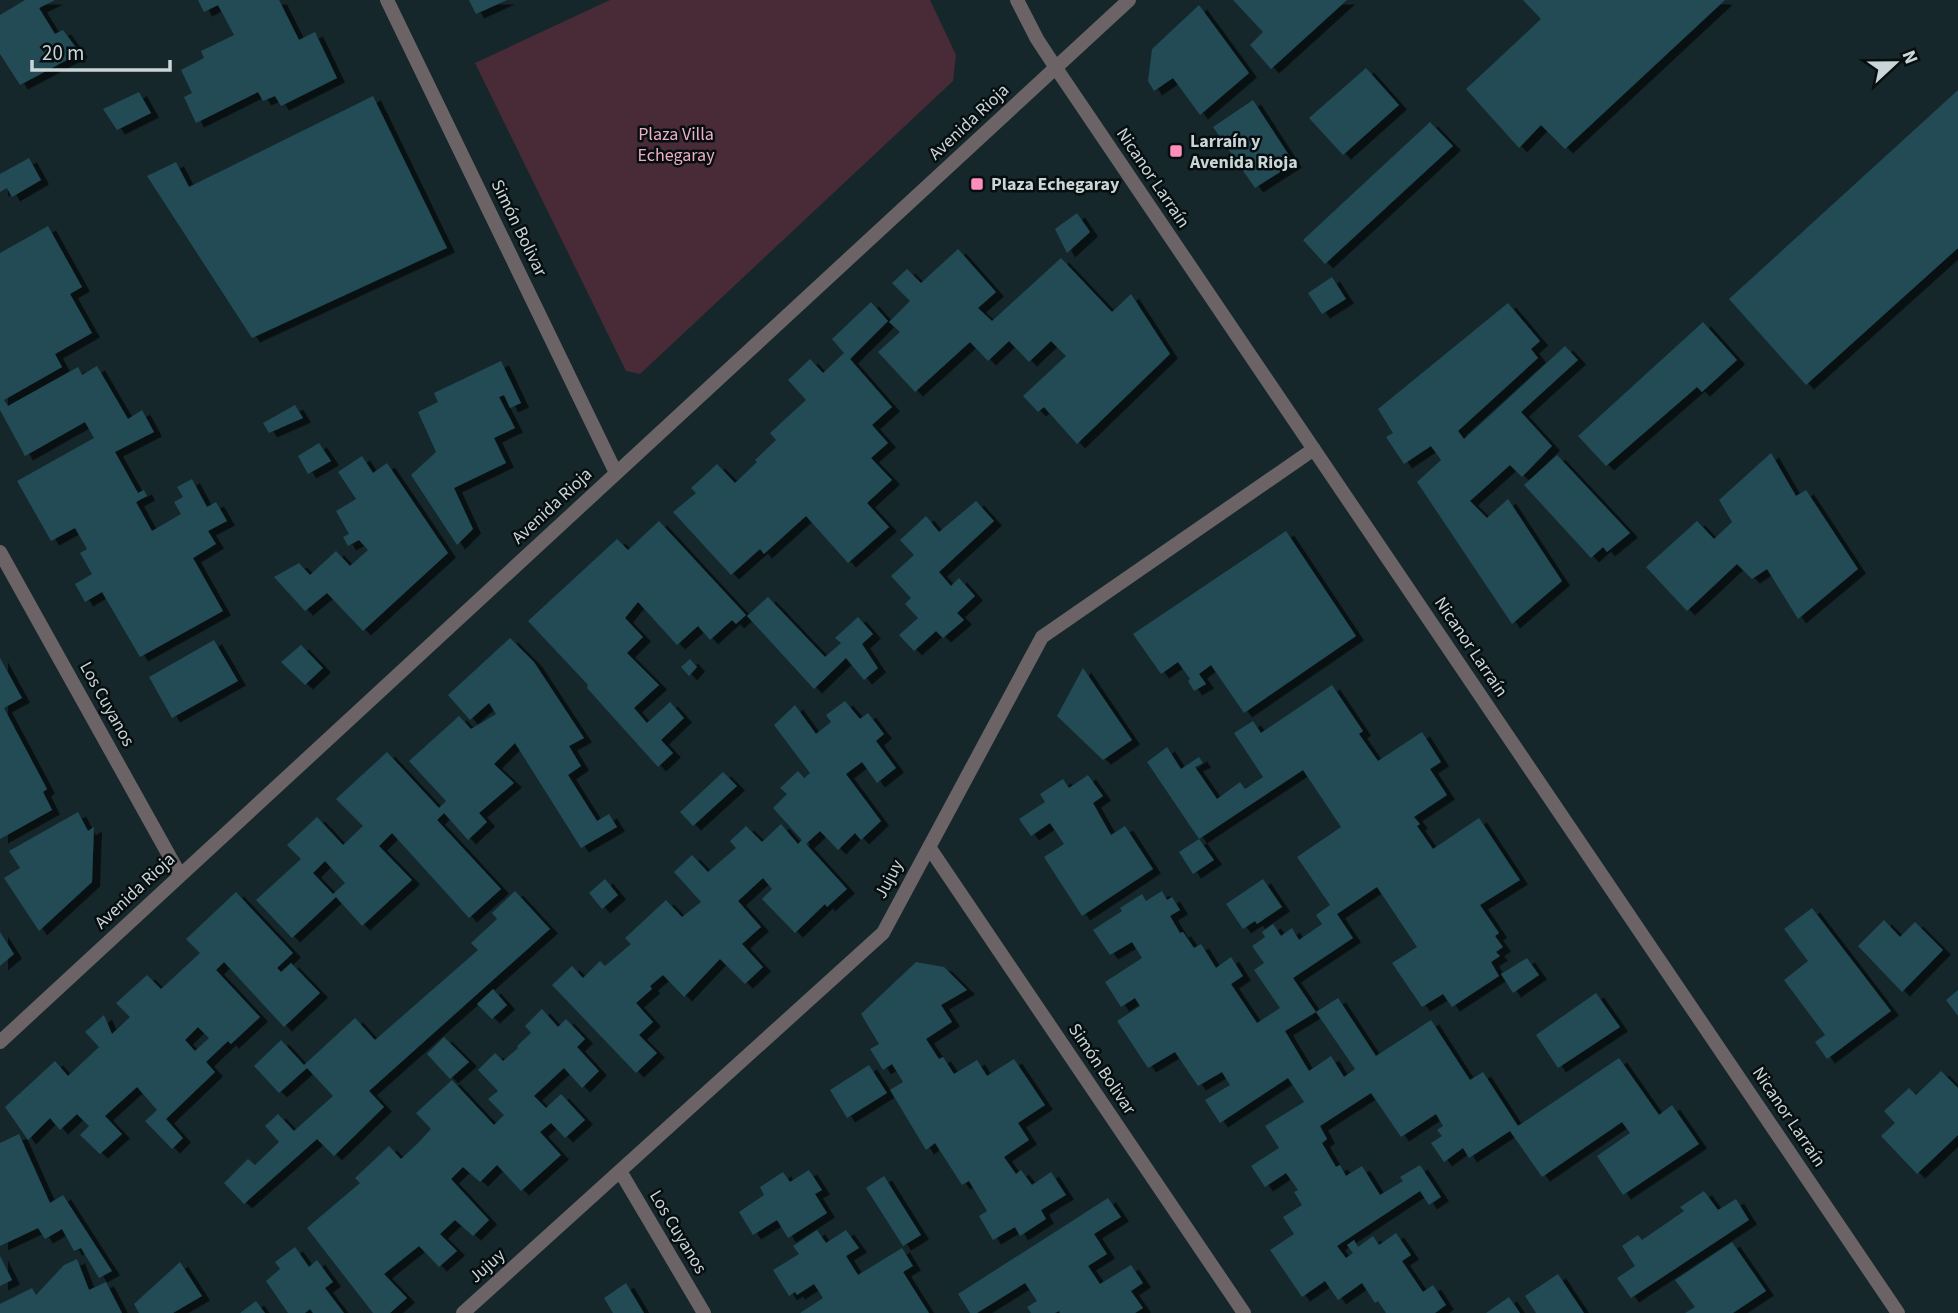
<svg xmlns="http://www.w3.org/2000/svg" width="1958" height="1313" viewBox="0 0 1958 1313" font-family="'Source Sans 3',sans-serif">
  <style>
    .green { fill: #482b36 }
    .building { fill: #204b54; fill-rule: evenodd; filter: url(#shadow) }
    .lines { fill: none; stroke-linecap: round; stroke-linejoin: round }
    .street { stroke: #6b6365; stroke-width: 14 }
    .poi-dot { fill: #ff8ebb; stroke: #070e10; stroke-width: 2.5 }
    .labels { text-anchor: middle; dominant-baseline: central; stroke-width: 5; stroke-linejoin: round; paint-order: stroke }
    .street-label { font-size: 18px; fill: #cad5d7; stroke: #070e10 }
    .park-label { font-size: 18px; fill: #eeafc5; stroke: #070e10 }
    .poi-label { font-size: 18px; font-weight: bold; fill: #cad5d7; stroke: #070e10; text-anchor: start }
  </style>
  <defs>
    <filter id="shadow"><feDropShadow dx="8" dy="4.5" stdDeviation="0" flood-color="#0009"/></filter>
  </defs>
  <rect width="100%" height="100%" fill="#15272b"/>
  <path class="green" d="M 610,0 L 930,0 L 956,55 L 953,81 L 640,374 L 626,371 L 475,63 Z"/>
  <path class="building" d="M 25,0 L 55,0 L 39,8 L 55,34 L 63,30 L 80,53 L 20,85 L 0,54 L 0,15 Z
    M 198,0 L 279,0 L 299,40 L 315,32 L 337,78 L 281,106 L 275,96 L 263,101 L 258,92 L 196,123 L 184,97 L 192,93 L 181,70 L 204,58 L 201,51 L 234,35 L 218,5 L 204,12 Z
    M 469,0 L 507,0 L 476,14 Z
    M 1233,0 L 1347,0 L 1271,69 L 1250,45 L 1263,32 Z
    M 1523,0 L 1725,0 L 1565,149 L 1541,125 L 1519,148 L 1466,89 L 1541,19 Z
    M 1199,5 L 1249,73 L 1200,115 L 1173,78 L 1154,91 L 1148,81 L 1152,49 Z
    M 1366,68 L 1399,105 L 1343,155 L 1309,118 Z
    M 1958,90 L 1958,248 L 1806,385 L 1729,299 Z
    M 139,92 L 151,113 L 117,130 L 103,109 Z
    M 373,96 L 447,248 L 252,338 L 147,176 L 176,162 L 189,187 Z
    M 1253,100 L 1294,163 L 1255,188 L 1213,127 Z
    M 1430,122 L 1453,146 L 1325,264 L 1303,240 Z
    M 29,158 L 41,180 L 12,197 L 7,188 L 0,192 L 0,174 Z
    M 1077,213 L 1090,232 L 1067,253 L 1055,229 Z
    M 48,226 L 82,287 L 70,294 L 92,333 L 55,354 L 62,367 L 4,400 L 8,406 L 78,367 L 82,375 L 97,366 L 128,419 L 142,410 L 154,432 L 115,452 L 138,493 L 144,490 L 147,496 L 136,502 L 152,531 L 181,514 L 174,502 L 183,497 L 177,487 L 192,479 L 207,507 L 216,502 L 227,521 L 208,531 L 216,544 L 193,558 L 223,611 L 140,657 L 102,592 L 85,602 L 75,584 L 92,574 L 80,553 L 87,549 L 75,528 L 51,541 L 17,481 L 94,438 L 85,422 L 25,456 L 0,410 L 0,253 Z
    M 958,249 L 996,292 L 978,308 L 992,321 L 1061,258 L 1112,312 L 1131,294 L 1170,354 L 1077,444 L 1044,407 L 1038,412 L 1023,396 L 1066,356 L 1051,341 L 1029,362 L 1009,341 L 988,361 L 970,342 L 915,392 L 878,352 L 900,332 L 889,322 L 910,301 L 892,283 L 907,269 L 921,283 Z
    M 1332,277 L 1346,299 L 1322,314 L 1308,293 Z
    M 871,302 L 888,321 L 850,359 L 892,407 L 872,425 L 888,443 L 871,458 L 892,480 L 867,503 L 889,527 L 848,563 L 806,516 L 764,554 L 760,549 L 731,575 L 673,512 L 696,493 L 691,488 L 717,464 L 735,483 L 757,462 L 755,460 L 776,440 L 770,433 L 806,400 L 788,380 L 810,359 L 823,373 L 844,353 L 832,339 Z
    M 1508,303 L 1540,341 L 1531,349 L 1538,358 L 1458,431 L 1464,439 L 1565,346 L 1578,360 L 1521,412 L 1552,446 L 1522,477 L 1510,465 L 1470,501 L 1487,518 L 1508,499 L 1562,581 L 1512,624 L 1417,482 L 1441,460 L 1431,446 L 1404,464 L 1386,437 L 1393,433 L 1378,409 Z
    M 1703,322 L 1737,360 L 1702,392 L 1697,387 L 1606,466 L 1578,436 Z
    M 501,361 L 521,403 L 510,408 L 504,395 L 499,397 L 515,428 L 494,438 L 506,463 L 454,488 L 473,529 L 457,545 L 411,475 L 436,452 L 418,412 L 438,402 L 434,393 Z
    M 295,405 L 303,418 L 269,433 L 263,423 Z
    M 319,443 L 331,461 L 308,474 L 298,456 Z
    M 1771,453 L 1796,496 L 1806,490 L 1858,569 L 1798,619 L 1767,569 L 1752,579 L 1737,564 L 1687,611 L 1646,567 L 1697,521 L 1714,539 L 1732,522 L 1719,500 Z
    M 1557,455 L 1630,533 L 1607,552 L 1603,547 L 1591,558 L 1524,485 Z
    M 362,456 L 373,473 L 387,463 L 448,553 L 363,631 L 327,593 L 305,611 L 274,577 L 299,563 L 310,575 L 336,551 L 350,566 L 368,550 L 359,540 L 348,546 L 343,537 L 349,534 L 336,511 L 356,499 L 338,472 Z
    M 976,501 L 994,521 L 939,572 L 951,586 L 959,578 L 975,596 L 957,613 L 964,620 L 943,638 L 936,631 L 914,651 L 899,635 L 918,618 L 905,604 L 911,598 L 891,576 L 914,555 L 900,540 L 926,516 L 939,532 Z
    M 659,521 L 746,615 L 736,624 L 732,620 L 710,640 L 698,626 L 677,645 L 638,602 L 625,618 L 643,637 L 627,653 L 659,685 L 634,708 L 647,723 L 670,702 L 684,718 L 661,740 L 673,753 L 658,767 L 587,688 L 588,685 L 528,621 L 617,539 L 628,550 Z
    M 1286,531 L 1356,636 L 1244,713 L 1211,665 L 1199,674 L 1206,684 L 1194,691 L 1188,681 L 1190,679 L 1178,662 L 1161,674 L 1133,634 Z
    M 768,597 L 825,657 L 841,643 L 835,638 L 858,617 L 873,634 L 862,644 L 878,668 L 864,680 L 846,658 L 814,689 L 747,616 Z
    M 510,638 L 534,662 L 584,738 L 569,746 L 581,766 L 568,775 L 597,821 L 609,814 L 617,827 L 581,848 L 515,743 L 494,764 L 514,783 L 479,813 L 487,822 L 468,840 L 444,813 L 437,820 L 501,889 L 469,918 L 392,833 L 379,846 L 412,880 L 362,926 L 336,897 L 292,938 L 256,900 L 301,859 L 287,845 L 317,817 L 343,845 L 363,826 L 336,799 L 387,752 L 439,808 L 446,801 L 409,761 L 459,716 L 471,729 L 496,714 L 489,703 L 470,720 L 448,695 ZM 325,861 L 345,883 L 333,894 L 313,873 Z
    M 214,640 L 238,681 L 172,718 L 149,677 Z
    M 301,645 L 323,668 L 305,685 L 281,662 Z
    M 0,658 L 22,698 L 4,708 L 47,789 L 43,792 L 52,810 L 0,839 Z
    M 690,659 L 697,667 L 689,676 L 681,667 Z
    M 1083,668 L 1132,740 L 1103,760 L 1057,716 Z
    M 1332,685 L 1363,731 L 1359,734 L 1378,761 L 1422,732 L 1441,762 L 1430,769 L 1447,795 L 1414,817 L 1420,824 L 1417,826 L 1433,849 L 1479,818 L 1520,880 L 1480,905 L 1499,933 L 1495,936 L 1503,947 L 1496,952 L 1500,956 L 1491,962 L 1499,976 L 1452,1007 L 1443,994 L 1422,1007 L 1392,963 L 1417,947 L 1377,887 L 1337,914 L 1353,938 L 1293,978 L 1316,1012 L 1285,1031 L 1309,1071 L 1331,1056 L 1344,1077 L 1355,1069 L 1316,1012 L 1338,998 L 1376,1056 L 1431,1020 L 1470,1080 L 1483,1072 L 1518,1126 L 1619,1058 L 1659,1115 L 1672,1105 L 1699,1144 L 1623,1195 L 1597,1156 L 1630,1133 L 1622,1122 L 1542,1177 L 1510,1131 L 1469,1158 L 1463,1148 L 1444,1162 L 1431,1143 L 1442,1136 L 1437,1130 L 1443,1126 L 1436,1114 L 1401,1137 L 1371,1093 L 1320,1126 L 1327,1139 L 1322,1143 L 1336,1167 L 1340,1165 L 1346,1176 L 1362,1166 L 1380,1195 L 1403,1181 L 1400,1177 L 1420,1165 L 1441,1197 L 1429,1205 L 1420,1191 L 1337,1246 L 1346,1258 L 1353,1253 L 1347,1245 L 1354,1240 L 1358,1247 L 1373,1236 L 1379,1245 L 1396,1233 L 1411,1255 L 1402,1261 L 1423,1292 L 1433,1285 L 1446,1305 L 1435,1313 L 1386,1313 L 1378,1301 L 1375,1303 L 1362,1283 L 1338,1300 L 1325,1281 L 1302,1297 L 1270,1250 L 1294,1234 L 1283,1217 L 1302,1205 L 1294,1192 L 1298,1190 L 1286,1173 L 1265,1187 L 1251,1166 L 1279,1148 L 1265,1126 L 1304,1102 L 1288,1078 L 1220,1123 L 1205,1100 L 1230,1085 L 1222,1072 L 1198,1086 L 1175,1052 L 1148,1068 L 1117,1021 L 1140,1006 L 1135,998 L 1121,1007 L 1105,982 L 1142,958 L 1132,942 L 1110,955 L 1093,930 L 1122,911 L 1120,908 L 1142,894 L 1146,901 L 1162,891 L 1167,900 L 1172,897 L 1180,910 L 1170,916 L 1180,933 L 1183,932 L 1194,948 L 1201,944 L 1216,968 L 1231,957 L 1243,976 L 1231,984 L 1257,1023 L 1280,1008 L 1254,970 L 1264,963 L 1252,946 L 1265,937 L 1262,932 L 1273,924 L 1281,936 L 1292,928 L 1299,940 L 1322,924 L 1316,915 L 1330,905 L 1297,857 L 1341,827 L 1303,770 L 1199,839 L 1147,762 L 1167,747 L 1181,769 L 1199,757 L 1203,763 L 1195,767 L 1217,799 L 1240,782 L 1245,789 L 1263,777 L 1234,733 L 1253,721 L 1261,733 Z
    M 845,701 L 860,719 L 868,713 L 884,734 L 876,741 L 896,768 L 877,783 L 862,762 L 846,774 L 881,821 L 861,840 L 855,833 L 838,850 L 820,831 L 806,844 L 847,889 L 827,907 L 825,904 L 795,933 L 762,899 L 772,889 L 763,878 L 738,901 L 761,927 L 742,944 L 763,967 L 745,984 L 720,959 L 684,997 L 663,975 L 650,986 L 652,989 L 636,1003 L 653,1022 L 639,1035 L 657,1053 L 636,1073 L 552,985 L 572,966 L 583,978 L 600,961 L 605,966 L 631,944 L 625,938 L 666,900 L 682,917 L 701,902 L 674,872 L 692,855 L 708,872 L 736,848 L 730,841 L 746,826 L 762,842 L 781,824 L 798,844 L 802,840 L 773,808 L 787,794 L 780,788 L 798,771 L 804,778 L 810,773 L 774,725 L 795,705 L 816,734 L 831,722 L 826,715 Z
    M 723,772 L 737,786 L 693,826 L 680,812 Z
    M 1088,775 L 1103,796 L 1093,803 L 1111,835 L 1125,826 L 1153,869 L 1082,916 L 1044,857 L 1064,844 L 1050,823 L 1031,836 L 1019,819 L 1045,802 L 1040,794 L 1063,779 L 1069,788 Z
    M 78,812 L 88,831 L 94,827 L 92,882 L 39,931 L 4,878 L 20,868 L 9,851 Z
    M 1199,839 L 1214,860 L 1193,874 L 1179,852 Z
    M 605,879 L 618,895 L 602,909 L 589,893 Z
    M 1263,879 L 1282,907 L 1257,924 L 1255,921 L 1243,929 L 1226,904 Z
    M 515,891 L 550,929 L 369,1091 L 384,1107 L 334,1156 L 317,1139 L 244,1204 L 224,1183 L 248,1159 L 255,1165 L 279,1142 L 265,1126 L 278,1114 L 294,1131 L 333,1096 L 307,1068 L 279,1093 L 254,1066 L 281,1040 L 304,1065 L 355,1018 L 375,1040 L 478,950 L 471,943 L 497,919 L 492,913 Z
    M 236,892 L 293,953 L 277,968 L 281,972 L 291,963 L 320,993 L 284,1027 L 224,962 L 216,970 L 260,1017 L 231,1044 L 228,1041 L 206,1062 L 215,1072 L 166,1119 L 183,1138 L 172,1149 L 145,1121 L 157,1110 L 137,1087 L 105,1116 L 122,1134 L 100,1154 L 80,1135 L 89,1126 L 77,1114 L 60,1130 L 50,1118 L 28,1140 L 5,1107 L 55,1061 L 68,1076 L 99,1047 L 85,1032 L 104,1015 L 112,1034 L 130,1017 L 116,1003 L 147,975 L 161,989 L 200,953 L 186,939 ZM 198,1027 L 209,1038 L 195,1051 L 185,1040 Z
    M 1812,908 L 1891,1011 L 1827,1059 L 1815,1042 L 1825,1035 L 1784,980 L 1808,961 L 1784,929 Z
    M 1884,920 L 1900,937 L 1915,922 L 1943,950 L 1902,992 L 1858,946 Z
    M 0,932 L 14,954 L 0,966 Z
    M 1527,958 L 1539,975 L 1513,993 L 1501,974 Z
    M 916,962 L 944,967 L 967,990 L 941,1005 L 952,1022 L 926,1039 L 939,1059 L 943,1057 L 954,1074 L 977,1060 L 987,1076 L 1014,1059 L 1045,1105 L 1018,1123 L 1029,1140 L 1004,1157 L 1016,1174 L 1021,1170 L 1032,1185 L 1051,1172 L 1066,1195 L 1041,1210 L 1046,1219 L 1020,1236 L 1015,1227 L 993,1240 L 979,1216 L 987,1211 L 969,1181 L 962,1185 L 935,1143 L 926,1150 L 890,1090 L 903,1082 L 892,1064 L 883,1070 L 870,1049 L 879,1044 L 861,1014 Z
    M 493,989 L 507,1005 L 492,1019 L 477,1004 Z
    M 1958,990 L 1958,1016 L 1946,1000 Z
    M 1596,993 L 1620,1027 L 1558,1068 L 1536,1035 Z
    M 542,1009 L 558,1027 L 566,1019 L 585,1039 L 577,1047 L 599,1071 L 582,1088 L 564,1068 L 534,1096 L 546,1108 L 561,1094 L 585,1120 L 565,1138 L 551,1123 L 540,1132 L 561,1155 L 521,1191 L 497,1165 L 480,1182 L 463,1167 L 451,1179 L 489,1220 L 473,1236 L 455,1220 L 440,1234 L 457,1251 L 439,1267 L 419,1246 L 384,1274 L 407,1298 L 390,1313 L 373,1313 L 307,1228 L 360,1183 L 355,1178 L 389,1146 L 401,1159 L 418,1143 L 431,1129 L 416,1113 L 452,1080 L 494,1125 L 504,1115 L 488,1099 L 498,1091 L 478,1070 L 495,1053 L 503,1061 L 518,1048 L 517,1046 L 531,1033 L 525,1026 Z
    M 444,1037 L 469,1062 L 450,1079 L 427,1054 Z
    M 869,1065 L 887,1093 L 847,1118 L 830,1090 Z
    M 1941,1071 L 1958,1088 L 1958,1135 L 1917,1174 L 1881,1136 L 1895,1123 L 1884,1111 L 1909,1088 L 1916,1095 Z
    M 19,1134 L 50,1203 L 63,1195 L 112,1271 L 99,1278 L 81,1248 L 74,1251 L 62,1229 L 45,1239 L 38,1228 L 0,1246 L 0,1143 Z
    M 809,1170 L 822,1190 L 815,1194 L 827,1213 L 788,1238 L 777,1220 L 753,1235 L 739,1212 L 764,1195 L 760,1187 L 783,1172 L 790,1182 Z
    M 884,1176 L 921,1235 L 903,1246 L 866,1188 Z
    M 1704,1191 L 1718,1210 L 1736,1199 L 1749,1220 L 1631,1298 L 1617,1278 L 1635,1266 L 1622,1246 L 1638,1235 L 1642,1240 L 1684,1211 L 1680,1207 Z
    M 1108,1198 L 1121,1217 L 1094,1234 L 1107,1254 L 1088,1266 L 1100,1284 L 1131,1265 L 1143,1283 L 1131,1291 L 1143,1308 L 1135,1313 L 1060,1313 L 1059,1311 L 1055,1313 L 1031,1313 L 1027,1307 L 1037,1301 L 1025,1283 L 977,1313 L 970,1313 L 958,1294 Z
    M 817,1230 L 826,1243 L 846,1230 L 859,1248 L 846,1256 L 858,1275 L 902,1248 L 913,1266 L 903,1272 L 929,1313 L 800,1313 L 823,1298 L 814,1284 L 797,1295 L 795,1292 L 789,1296 L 773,1270 L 799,1254 L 793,1246 Z
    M 1732,1242 L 1766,1291 L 1733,1313 L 1685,1313 L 1695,1307 L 1675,1280 Z
    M 295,1247 L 309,1267 L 317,1260 L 333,1282 L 325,1288 L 344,1313 L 313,1313 L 310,1309 L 305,1313 L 288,1313 L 266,1281 L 280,1269 L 275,1262 Z
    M 0,1256 L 12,1280 L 0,1286 Z
    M 77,1259 L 89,1290 L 106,1282 L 122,1313 L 0,1313 L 0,1304 L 32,1288 L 36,1295 L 64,1265 Z
    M 180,1262 L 202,1296 L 173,1313 L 139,1313 L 134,1304 Z
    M 1558,1274 L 1584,1313 L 1536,1313 L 1525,1296 Z
    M 626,1283 L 644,1313 L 613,1313 L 604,1298 Z
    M 1509,1297 L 1520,1313 L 1486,1313 Z
    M 256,1301 L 265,1313 L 240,1313 Z"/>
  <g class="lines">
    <path class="street" d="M 387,0 L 616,473
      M 1017,0 L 1037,39 L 1056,68 L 1898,1313
      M 0,552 L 180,875
      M 929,847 L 1244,1313
      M 0,1042 L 1129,0
      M 620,1171 L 704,1313
      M 463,1313 L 883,933 L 1042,637 L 1314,449"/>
  </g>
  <g class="poi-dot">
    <rect x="1169" y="144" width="14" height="14" rx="3.5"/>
    <rect x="970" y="177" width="14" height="14" rx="3.5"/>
  </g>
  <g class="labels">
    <g class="street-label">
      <text transform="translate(969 122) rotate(-43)">Avenida Rioja</text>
      <text transform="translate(1153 178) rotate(56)">Nicanor Larraín</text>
      <text transform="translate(519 228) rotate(64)">Simón Bolivar</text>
      <text transform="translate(552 506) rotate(-43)">Avenida Rioja</text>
      <text transform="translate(1471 647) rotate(56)">Nicanor Larraín</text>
      <text transform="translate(107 704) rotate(61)">Los Cuyanos</text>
      <text transform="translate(889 879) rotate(-62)">Jujuy</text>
      <text transform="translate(135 891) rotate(-43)">Avenida Rioja</text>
      <text transform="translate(1102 1069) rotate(56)">Simón Bolivar</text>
      <text transform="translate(1789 1117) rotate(56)">Nicanor Larraín</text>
      <text transform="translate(678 1232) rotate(59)">Los Cuyanos</text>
      <text transform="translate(487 1266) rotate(-42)">Jujuy</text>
    </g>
    <g class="park-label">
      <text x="676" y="134">Plaza Villa<tspan x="676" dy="21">Echegaray</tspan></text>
    </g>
    <g class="poi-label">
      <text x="1190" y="141">Larraín y<tspan x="1190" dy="21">Avenida Rioja</tspan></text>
      <text x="991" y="184">Plaza Echegaray</text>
    </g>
  </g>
  <g transform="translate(1895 63) rotate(68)" stroke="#070e10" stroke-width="5" paint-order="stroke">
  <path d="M0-5L12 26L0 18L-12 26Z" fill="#cad5d7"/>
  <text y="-10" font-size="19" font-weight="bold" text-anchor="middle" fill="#cad5d7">N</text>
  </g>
  <path d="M32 60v10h138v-10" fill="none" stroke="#cad5d7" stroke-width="3.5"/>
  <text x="42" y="60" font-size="21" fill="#cad5d7" stroke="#070e10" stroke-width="5" paint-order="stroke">20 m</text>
</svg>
